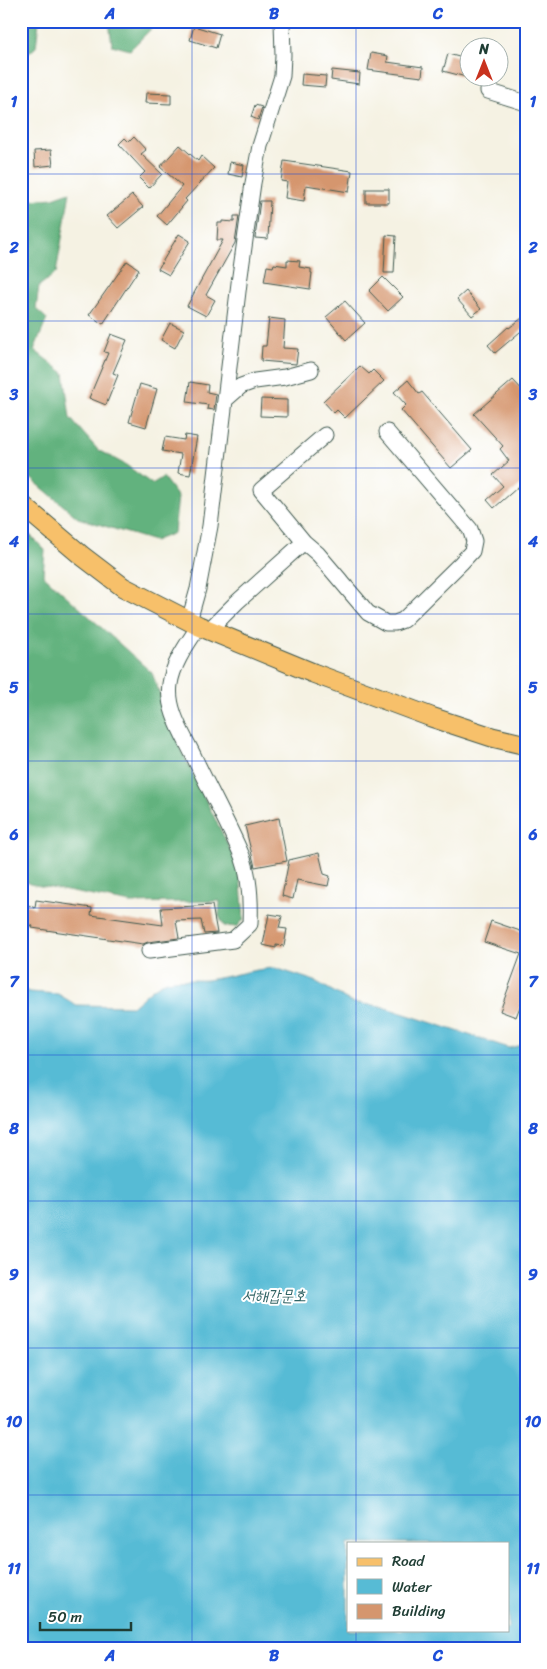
<svg xmlns="http://www.w3.org/2000/svg" width="547" height="1669" viewBox="0 0 547 1669" font-family="Sriracha,'Poor Story',sans-serif">
  <style>
    .forest { fill: #62b27e; stroke: #407859 }
    .water { fill: #57bbd5; stroke: #3b7c84; fill-rule: evenodd }
    .building { fill: #d5966e }
    .lines { fill: none; stroke-linecap: round; stroke-linejoin: round }
    .minor-casing { stroke: #3f584e; stroke-width: 17 }
    .major-casing { stroke: #3f584e; stroke-width: 21 }
    .minor { stroke: #fff; stroke-width: 15 }
    .major { stroke: #f7c06b; stroke-width: 19 }
    .grid { fill: none; stroke: #1d4ed8; stroke-width: 1; stroke-opacity: 0.55 }
    .labels { text-anchor: middle; dominant-baseline: central; stroke-width: 4; stroke-linejoin: round; paint-order: stroke }
    .water-label { font-size: 16px; font-style: italic; fill: #306364; stroke: #fff }
    .neatline { fill: none; stroke: #1d4ed8; stroke-width: 2 }
    .grid-label { font-size: 16px; text-anchor: middle; font-weight: bold; fill: #1d4ed8 }
  </style>
  <rect width="100%" height="100%" fill="#fff"/>
  <filter id="ink" filterUnits="userSpaceOnUse"><feTurbulence type="fractalNoise" baseFrequency=".02" numOctaves="2"/><feDisplacementMap in="SourceGraphic" scale="10" xChannelSelector="R" yChannelSelector="G"/><feConvolveMatrix kernelMatrix="1 2 1 2 8 2 1 2 1" color-interpolation-filters="sRGB"/></filter>
  <filter id="wash" filterUnits="userSpaceOnUse"><feTurbulence type="fractalNoise" baseFrequency=".0096" numOctaves="4" result="noise"/><feDisplacementMap in="SourceGraphic" scale="20" xChannelSelector="R" yChannelSelector="G"/><feGaussianBlur stdDeviation="1.12" result="paint"/><feColorMatrix in="noise" values="0 0 0 0 0 0 0 0 0 0 0 0 0 0 0 0 0 1.4 0 .05"/><feComposite in="paint" operator="in"/></filter>
  <g filter="url(#wash)">
    <rect width="100%" height="100%" fill="#f5f2e3"/>
    <path class="forest" d="M 21,21 L 39,21 L 36,47 L 21,60 Z
      M 109,21 L 159,21 L 130,50 L 112,45 Z
      M 70,192 L 56,273 L 39,286 L 36,309 L 47,319 L 34,350 L 64,373 L 70,418 L 98,450 L 126,465 L 152,484 L 163,477 L 178,497 L 174,533 L 154,541 L 78,518 L 21,470 L 21,193 L 32,200 L 53,198 Z
      M 21,526 L 45,550 L 43,575 L 152,673 L 183,754 L 234,857 L 240,874 L 244,919 L 237,927 L 224,926 L 219,916 L 220,901 L 131,903 L 30,884 L 21,880 Z"/>
    <path class="water" d="M 275,968 L 315,981 L 353,1003 L 380,1006 L 509,1048 L 526,1044 L 526,1648 L 21,1648 L 21,988 L 29,992 L 58,994 L 76,1005 L 133,1006 C 143,998 154,985 167,981 C 178,978 195,981 206,980 C 230,977 252,969 275,968 ZM 348,1543 L 508,1543 L 508,1630 L 348,1630 Z"/>
    <g id="blocks">
      <path class="building" d="M 194,26 L 220,34 L 216,48 L 190,40 Z
        M 371,53 L 388,56 L 387,62 L 423,67 L 422,77 L 368,70 Z
        M 448,54 L 470,60 L 470,78 L 443,71 Z
        M 332,70 L 360,73 L 359,84 L 331,80 Z
        M 302,74 L 326,76 L 325,87 L 301,85 Z
        M 146,93 L 171,94 L 171,104 L 145,103 Z
        M 255,105 L 262,107 L 258,120 L 251,117 Z
        M 134,137 L 146,150 L 141,154 L 162,174 L 149,188 L 139,178 L 145,172 L 119,144 L 125,138 L 129,142 Z
        M 180,145 L 198,161 L 201,156 L 214,168 L 185,199 L 187,201 L 167,225 L 157,216 L 182,186 L 160,167 Z
        M 51,150 L 53,165 L 35,167 L 34,151 Z
        M 284,161 L 352,171 L 349,192 L 306,185 L 304,201 L 285,198 L 287,182 L 281,181 Z
        M 230,162 L 244,165 L 242,177 L 228,174 Z
        M 366,189 L 389,189 L 389,203 L 366,203 Z
        M 132,195 L 143,207 L 118,228 L 107,216 Z
        M 260,201 L 270,201 L 268,239 L 255,238 Z
        M 234,216 L 239,216 L 235,243 L 206,295 L 215,300 L 206,316 L 187,306 L 223,240 L 217,240 L 218,223 L 222,223 L 222,221 L 234,222 Z
        M 179,234 L 190,241 L 169,275 L 158,269 Z
        M 386,235 L 396,236 L 394,273 L 384,273 Z
        M 287,260 L 300,261 L 299,267 L 311,269 L 311,273 L 312,273 L 310,289 L 264,282 L 267,266 L 273,267 L 274,264 L 287,266 Z
        M 127,261 L 139,269 L 103,324 L 89,315 Z
        M 383,277 L 403,297 L 388,311 L 369,291 Z
        M 466,291 L 481,309 L 472,316 L 457,299 Z
        M 345,301 L 365,323 L 346,340 L 326,317 Z
        M 526,315 L 526,327 L 495,353 L 488,345 L 508,327 L 509,328 Z
        M 269,318 L 285,320 L 283,348 L 298,349 L 296,364 L 261,361 L 262,346 L 266,346 Z
        M 170,323 L 184,330 L 175,348 L 161,340 Z
        M 111,334 L 127,340 L 113,373 L 118,375 L 106,405 L 89,398 L 108,353 L 104,352 Z
        M 360,366 L 369,374 L 373,370 L 384,381 L 345,418 L 337,410 L 334,413 L 323,401 Z
        M 408,380 L 419,394 L 422,392 L 472,450 L 451,468 L 401,410 L 406,405 L 394,392 Z
        M 513,380 L 526,394 L 526,480 L 494,508 L 487,500 L 503,486 L 493,475 L 509,461 L 500,449 L 503,446 L 474,414 Z
        M 190,382 L 208,385 L 207,392 L 216,394 L 214,410 L 207,409 L 208,405 L 187,402 Z
        M 140,384 L 157,389 L 146,427 L 129,422 Z
        M 261,399 L 287,400 L 287,417 L 260,416 Z
        M 185,435 L 197,437 L 190,475 L 178,473 L 181,454 L 162,451 L 165,437 L 184,440 Z
        M 279,818 L 287,861 L 255,867 L 245,826 Z
        M 319,853 L 324,874 L 330,876 L 328,886 L 297,880 L 293,899 L 282,896 L 289,860 Z
        M 36,900 L 92,908 L 91,915 L 163,925 L 161,908 L 212,905 L 217,933 L 204,934 L 201,920 L 176,921 L 179,938 L 148,942 L 143,944 L 32,928 L 33,926 L 21,921 L 21,902 L 35,908 Z
        M 269,914 L 282,916 L 279,928 L 287,929 L 284,946 L 276,945 L 276,948 L 263,945 Z
        M 491,921 L 526,933 L 526,991 L 516,1017 L 500,1011 L 521,954 L 484,942 Z"/>
    </g>
  </g>
  <g filter="url(#ink)">
    <use href="#blocks" fill-opacity="0" stroke="#3f584e" stroke-width="1"/>
    <g class="lines">
      <g class="minor-casing">
        <path id="minor" d="M 488,91 L 526,103
          M 225,400 L 241,386 L 255,381 L 285,377 L 311,370
          M 304,542 L 261,490 L 325,435
          M 189,621 L 198,589 L 210,526 L 239,283 L 253,183 L 260,146 L 282,76 L 283,55 L 282,21
          M 209,630 L 237,602 L 304,542 L 318,554 L 368,613 L 386,623 L 395,623 L 403,620 L 461,563 L 472,551 L 474,541 L 470,529 L 387,432
          M 149,951 L 233,940 L 250,924 C 251,901 250,877 242,856 C 228,823 210,791 195,759 C 185,737 166,710 170,684 C 173,663 188,643 199,626"/>
      </g>
      <g class="major-casing">
        <path id="major" d="M 21,504 L 81,555 L 123,587 L 199,626 L 313,673 L 431,717 L 492,737 L 526,745"/>
      </g>
      <use href="#minor" class="minor"/>
      <use href="#major" class="major"/>
    </g>
  </g>
  <path class="grid" d="M 192,21 L 192,1648M 356,21 L 356,1543M 21,174 L 526,174M 21,321 L 526,321M 21,468 L 526,468M 21,614 L 526,614M 21,761 L 526,761M 21,908 L 526,908M 21,1055 L 526,1055M 21,1201 L 526,1201M 21,1348 L 526,1348M 21,1495 L 526,1495M 356,1630 L 356,1648"/>
  <g class="labels">
    <g class="water-label">
      <text x="274" y="1295">서해갑문호</text>
    </g>
  </g>
  <rect width="547" height="1669" fill="none" stroke="#fff" stroke-width="55"/>
  <rect x="347" y="1542" width="162" height="90" fill="#ffffff" stroke="#a5b1ae"/>
  <rect x="357" y="1558" width="25" height="8" fill="#f7c06b" stroke="#a5b1ae"/>
  <text x="392" y="1566" font-size="15" fill="#1f3d34">Road</text>
  <rect x="357" y="1579" width="25" height="15" fill="#57bbd5" stroke="#a5b1ae"/>
  <text x="392" y="1592" font-size="15" fill="#1f3d34">Water</text>
  <rect x="357" y="1604" width="25" height="15" fill="#d5966e" stroke="#a5b1ae"/>
  <text x="392" y="1616" font-size="15" fill="#1f3d34">Building</text>
  <g transform="translate(484 62)"><circle r="24" fill="#ffffff" stroke="#a5b1ae"/>
  <path d="M0-4L9 19L0 12L-9 19Z" fill="#c8321e"/>
  <text y="-8" font-size="14" font-weight="bold" text-anchor="middle" fill="#1f3d34">N</text>
  </g>
  <path d="M40 1622v8h91v-8" fill="none" stroke="#1f3d34" stroke-width="2.5"/>
  <text x="48" y="1622" font-size="15" fill="#1f3d34" stroke="#ffffff" stroke-width="4" paint-order="stroke">50 m</text>
  <rect x="28" y="28" width="492" height="1614" class="neatline"/>
  <g class="grid-label">
    <text x="110" y="19">A</text>
    <text x="274" y="19">B</text>
    <text x="438" y="19">C</text>
    <text x="14" y="107">1</text>
    <text x="533" y="107">1</text>
    <text x="14" y="253">2</text>
    <text x="533" y="253">2</text>
    <text x="14" y="400">3</text>
    <text x="533" y="400">3</text>
    <text x="14" y="547">4</text>
    <text x="533" y="547">4</text>
    <text x="14" y="693">5</text>
    <text x="533" y="693">5</text>
    <text x="14" y="840">6</text>
    <text x="533" y="840">6</text>
    <text x="14" y="987">7</text>
    <text x="533" y="987">7</text>
    <text x="14" y="1134">8</text>
    <text x="533" y="1134">8</text>
    <text x="14" y="1280">9</text>
    <text x="533" y="1280">9</text>
    <text x="14" y="1427">10</text>
    <text x="533" y="1427">10</text>
    <text x="14" y="1574">11</text>
    <text x="533" y="1574">11</text>
    <text x="110" y="1661">A</text>
    <text x="274" y="1661">B</text>
    <text x="438" y="1661">C</text>
  </g>
</svg>
